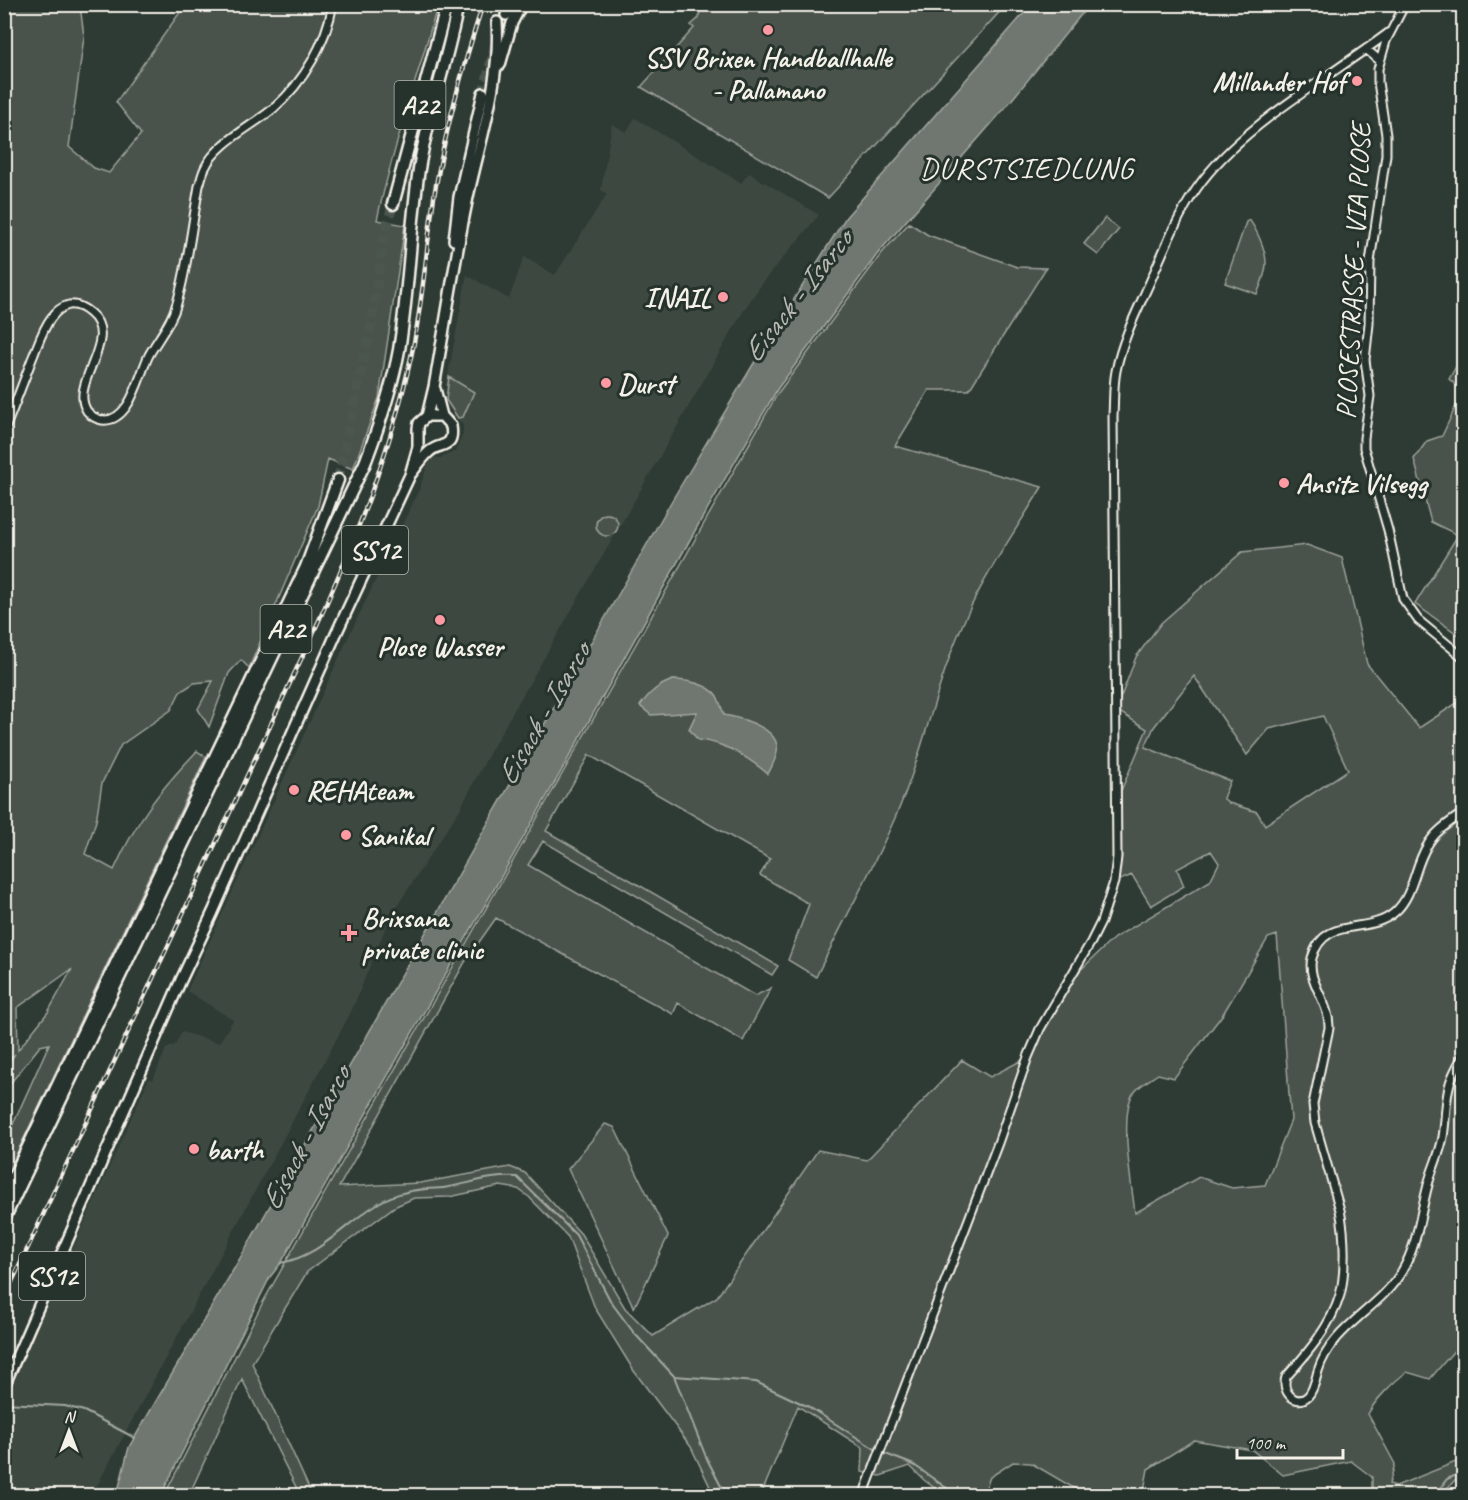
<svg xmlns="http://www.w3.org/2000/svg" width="1468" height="1500" viewBox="0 0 1468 1500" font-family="Caveat,sans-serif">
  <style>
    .built { fill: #3c4841 }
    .green { fill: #48524c; stroke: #9ea29a; stroke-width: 1.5; fill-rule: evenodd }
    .water { fill: #6f7770; stroke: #a4a8a0; stroke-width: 1.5 }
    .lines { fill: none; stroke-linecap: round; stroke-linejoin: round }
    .stream { stroke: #a4a8a0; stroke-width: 2 }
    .primary-tunnel { stroke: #4c564f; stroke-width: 9; stroke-dasharray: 9 4.5; stroke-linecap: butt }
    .motorway-tunnel { stroke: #4c564f; stroke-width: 10; stroke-dasharray: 10 5; stroke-linecap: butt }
    .tertiary-casing { stroke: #f4f1e8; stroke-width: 11 }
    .primary-casing { stroke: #f4f1e8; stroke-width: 14 }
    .motorway-casing { stroke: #f4f1e8; stroke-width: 15 }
    .tertiary { stroke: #26332d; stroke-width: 7 }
    .primary { stroke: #26332d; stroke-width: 9 }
    .motorway { stroke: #26332d; stroke-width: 10 }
    .rail-casing { stroke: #f4f1e8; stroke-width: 4.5 }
    .rail { stroke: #26332d; stroke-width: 2; stroke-dasharray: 7; stroke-linecap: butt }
    .poi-dot { fill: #ff9aa2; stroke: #26332d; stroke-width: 2 }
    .labels { text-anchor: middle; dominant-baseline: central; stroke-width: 6; stroke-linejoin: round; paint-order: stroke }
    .shield { fill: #26332d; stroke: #b6b8b0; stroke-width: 1.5 }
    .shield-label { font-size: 27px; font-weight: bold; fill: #f4f1e8 }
    .poi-label { font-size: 28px; font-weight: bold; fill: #f4f1e8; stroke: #26332d; text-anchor: start }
    .street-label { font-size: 28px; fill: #f4f1e8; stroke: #26332d }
    .neighbourhood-label { font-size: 30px; letter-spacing: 1.5px; fill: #f4f1e8; stroke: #26332d }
    .water-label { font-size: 30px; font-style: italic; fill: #b8bab2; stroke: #26332d }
  </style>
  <rect width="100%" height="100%" fill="#2e3b34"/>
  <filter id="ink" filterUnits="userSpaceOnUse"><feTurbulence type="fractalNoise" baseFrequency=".0167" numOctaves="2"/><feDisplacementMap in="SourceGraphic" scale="12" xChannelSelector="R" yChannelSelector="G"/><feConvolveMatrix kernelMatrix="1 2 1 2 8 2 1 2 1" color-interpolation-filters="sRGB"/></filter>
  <g filter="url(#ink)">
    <path class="built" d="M 635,118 L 741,183 L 749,173 L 819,215 L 766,278 L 744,310 L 490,752 L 460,809 L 390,917 L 351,1012 L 92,1495 L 5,1496 L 5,1401 L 149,1078 L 153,1080 L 166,1049 L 175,1045 L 182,1032 L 219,1043 L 233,1020 L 187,991 L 348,638 L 419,490 L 427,467 L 432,457 L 440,458 L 456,451 L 463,434 L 463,425 L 452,413 L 445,401 L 446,386 L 467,275 L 509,299 L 524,257 L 555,275 L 607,194 L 601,190 L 612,124 L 626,132 Z"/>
    <path class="green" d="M 5,5 L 80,5 L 84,37 L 69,147 L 94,168 L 109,173 L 141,134 L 116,102 L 181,11 L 183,5 L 436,5 L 435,14 C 416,82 392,150 377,220 L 405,225 L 379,398 L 353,469 L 328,459 L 318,506 L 249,668 L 241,660 L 229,673 L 209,727 L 198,709 L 213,681 L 194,683 L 180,692 L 171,710 L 121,745 L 102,783 L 96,821 L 85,854 L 114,870 C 137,819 159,791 197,751 L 206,757 L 5,1178 L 5,1142 L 49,1044 L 40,1046 L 5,1090 L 5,1067 L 15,1054 L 5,1063 ZM 72,969 L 48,1012 L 18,1050 L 17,1008 Z
      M 705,5 L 705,4 L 1006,5 L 828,198 L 641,87 L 694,28 L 691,25 L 699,18 L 700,10 Z
      M 1105,218 L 1119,229 L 1098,255 L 1084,244 Z
      M 1249,220 C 1254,225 1256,231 1259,237 C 1270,261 1267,271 1257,294 L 1225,283 L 1246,222 Z
      M 909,223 L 928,235 L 1017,267 L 1046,268 L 969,390 L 929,390 L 895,446 L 1042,487 C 1016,530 987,571 966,617 C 936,681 924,753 895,818 C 871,872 842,924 816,977 L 788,960 L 809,904 L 760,875 L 770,859 L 589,755 L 546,831 L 778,966 L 772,975 L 543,841 L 528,865 L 755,996 L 771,988 L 743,1041 L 678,1003 L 673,1014 L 496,918 L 465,962 L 339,1187 L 420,1183 L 510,1167 L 525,1173 L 581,1234 L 625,1308 L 653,1336 L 717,1297 L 818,1150 L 867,1160 L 962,1060 L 990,1077 L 1028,1057 L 1067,983 L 1114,938 L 1210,881 L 1219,863 L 1211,851 L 1177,869 L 1184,886 L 1151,906 L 1132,875 L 1118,881 L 1113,810 L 1147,729 L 1116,710 L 1136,657 L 1161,623 L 1242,552 L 1307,545 L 1342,558 L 1367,664 L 1419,728 L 1463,699 L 1463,1345 L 1458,1346 L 1430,1379 L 1407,1372 C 1394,1381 1375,1400 1368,1414 L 1395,1464 L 1389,1484 L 1396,1486 L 1463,1459 L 1463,1477 L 1455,1480 L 1441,1495 L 1366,1495 L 1372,1492 L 1372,1477 L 1351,1461 L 1283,1475 L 1252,1450 L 1194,1440 L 1148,1469 L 1143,1495 L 1081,1495 L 1079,1491 L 1031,1463 L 1013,1462 L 990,1477 L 983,1495 L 944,1495 L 924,1480 L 910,1466 L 880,1476 L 862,1472 L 863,1448 L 798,1406 L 761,1495 L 714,1495 L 691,1447 L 634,1371 L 595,1308 L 568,1237 L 529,1197 L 518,1189 L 500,1186 L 449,1197 L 414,1198 L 394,1207 L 307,1272 L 252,1363 L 312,1495 L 300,1495 L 242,1379 L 189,1495 L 164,1496 L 263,1302 L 778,393 L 882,253 ZM 1194,676 L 1247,755 L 1269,729 L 1323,716 L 1348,770 L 1265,825 L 1257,812 L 1229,803 L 1223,798 L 1230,781 L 1145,747 L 1154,727 ZM 1277,935 L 1291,1120 L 1265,1185 L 1232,1188 L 1199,1177 L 1135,1213 C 1132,1187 1119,1115 1133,1094 C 1139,1085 1149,1080 1158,1074 L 1174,1078 L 1223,1014 L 1268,938 Z
      M 1463,354 L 1463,638 L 1415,604 L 1458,535 L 1431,522 L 1414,459 L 1427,441 L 1442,436 L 1463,391 L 1449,379 Z
      M 449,377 L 474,392 L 463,417 L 458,418 L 446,400 Z
      M596 525a11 11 0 1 1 22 0a11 11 0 1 1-22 0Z
      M 605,1124 L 614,1127 L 668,1236 L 634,1308 L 568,1169 Z"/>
    <path class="water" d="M 1032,4 L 1089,5 L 1005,108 L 879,252 L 778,388 L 701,520 L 559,775 L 281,1263 L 270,1277 L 161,1495 L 117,1495 L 129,1447 L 242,1255 L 671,502 L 760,353 L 846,217 Z
      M 673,680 C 687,680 709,684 717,696 C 720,702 722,709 724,715 C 741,718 781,728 777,752 C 776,759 771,768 768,774 C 749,758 723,742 698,740 L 689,729 L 697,712 L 651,715 L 640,706 C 649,693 658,685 673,680 Z"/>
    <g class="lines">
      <path class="stream" d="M 280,1263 C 318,1257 343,1226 374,1206 C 388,1196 408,1190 426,1189 C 433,1188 441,1189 449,1187 C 471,1183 494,1175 517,1177 L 576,1235 L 611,1302 L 634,1333 L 674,1376 L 706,1457 L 726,1496
        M 674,1376 L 756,1382 L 809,1407 L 878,1451
        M 4,1403 L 65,1406 L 84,1411 L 135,1438
        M 883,1453 L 914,1465 L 955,1494
        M 1434,1496 L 1447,1479 L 1464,1472"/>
      <path class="primary-tunnel" d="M 496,4 L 497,22
        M 483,93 L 494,47 L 506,15"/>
      <path class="motorway-tunnel" d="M 338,480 L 372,322 L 383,241 L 393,204"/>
      <g class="tertiary-casing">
        <path id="tertiary" d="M 1405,4 L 1386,41 L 1378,69 L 1378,82 L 1386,135 L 1386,155 L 1370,262 L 1369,324 L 1365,360 L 1370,396 L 1364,438 L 1364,448 L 1388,530 L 1403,599 L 1418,620 L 1464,658
          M 1366,49 L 1379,60
          M 4,431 C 14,407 23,383 32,359 C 38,345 42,330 51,318 C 56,311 61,307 69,305 C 77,304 84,308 90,313 C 122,339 68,383 87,411 C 91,416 96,419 102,420 C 131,423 139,374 149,355 C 159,337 172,322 177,303 C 188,265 192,225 199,186 C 201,180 202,174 205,168 C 216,143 253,126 274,108 C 304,82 326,43 333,4
          M 1464,812 C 1450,822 1435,831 1427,846 C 1414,867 1414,895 1395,912 C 1369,936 1324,914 1312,958 C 1306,981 1330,1002 1329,1028 L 1313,1104 L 1315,1123 L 1340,1210 C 1345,1234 1346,1272 1340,1295 C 1331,1326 1307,1354 1286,1377 C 1281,1392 1296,1407 1308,1396 C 1314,1390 1316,1378 1318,1371 C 1331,1327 1380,1309 1402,1271 C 1418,1244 1420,1214 1428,1185 C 1432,1168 1440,1154 1443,1137 C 1446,1119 1445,1100 1450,1083 C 1453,1073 1459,1063 1464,1054
          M 863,1496 L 998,1143 L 1028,1057 L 1040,1029 L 1091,942 L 1101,922 L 1114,882 L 1117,857 L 1113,416 C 1114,401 1113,386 1116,371 C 1122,340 1137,311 1150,282 C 1164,250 1177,217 1197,188 C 1241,125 1329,78 1391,31"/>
      </g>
      <g class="primary-casing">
        <path id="primary" d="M 506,15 L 513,4
          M 500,65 L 512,23 L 522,4
          M 454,240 L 459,197 L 483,93
          M 435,389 L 442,416
          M 427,416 L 434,387 C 445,326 454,264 467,202 C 479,143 501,84 497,22
          M 4,1386 L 181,980 L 213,912 L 336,634 L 410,475 L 418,447 L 418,428 L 419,423 L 427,416 L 442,416 L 451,426 C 455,450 439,442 429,452 C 422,458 416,468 410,475"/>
      </g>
      <g class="motorway-casing">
        <path id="motorway" d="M 393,204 L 447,4
          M 4,1197 L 306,567 L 338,480
          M 4,1219 L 365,463 C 379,426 392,389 399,350 C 409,290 410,229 419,169 C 428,113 448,60 458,4"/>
      </g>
      <use href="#tertiary" class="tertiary"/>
      <use href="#primary" class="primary"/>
      <use href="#motorway" class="motorway"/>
      <g class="rail-casing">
        <path id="rail" d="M 4,1299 L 316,627 C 355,540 391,450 411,357 C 424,300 426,242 436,185 C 447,124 464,63 483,4"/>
      </g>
      <use href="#rail" class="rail"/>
    </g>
  </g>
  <g class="poi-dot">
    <circle cx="768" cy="30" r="6"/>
    <circle cx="1357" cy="81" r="6"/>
    <circle cx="723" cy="297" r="6"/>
    <circle cx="606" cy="383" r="6"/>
    <circle cx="1284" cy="483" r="6"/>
    <circle cx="440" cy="620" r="6"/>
    <circle cx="294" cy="790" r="6"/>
    <circle cx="346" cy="835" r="6"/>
    <path d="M346 924h6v6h6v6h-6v6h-6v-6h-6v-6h6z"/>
    <circle cx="194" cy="1149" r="6"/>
  </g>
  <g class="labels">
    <g class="shield">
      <rect x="394.5" y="81" width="51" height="48" rx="4.5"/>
      <rect x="342" y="526" width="66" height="48" rx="4.5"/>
      <rect x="260.5" y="605" width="51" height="48" rx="4.5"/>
      <rect x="19" y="1252" width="66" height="48" rx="4.5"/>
    </g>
    <g class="shield-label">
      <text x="420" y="105">A22</text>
      <text x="375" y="550">SS12</text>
      <text x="286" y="629">A22</text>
      <text x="52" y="1276">SS12</text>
    </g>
    <g class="poi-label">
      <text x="768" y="57" text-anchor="middle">SSV Brixen Handballhalle<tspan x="768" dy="32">- Pallamano</tspan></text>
      <text x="1345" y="81" text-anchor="end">Millander Hof</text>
      <text x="711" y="297" text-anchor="end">INAIL</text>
      <text x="618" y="383">Durst</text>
      <text x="1296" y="483">Ansitz Vilsegg</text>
      <text x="440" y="646" text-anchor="middle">Plose Wasser</text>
      <text x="306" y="790">REHAteam</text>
      <text x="358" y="835">Sanikal</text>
      <text x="362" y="917">Brixsana<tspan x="362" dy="32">private clinic</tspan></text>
      <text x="206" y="1149">barth</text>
    </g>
    <g class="street-label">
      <text transform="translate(1353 271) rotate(-87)">PLOSESTRASSE - VIA PLOSE</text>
    </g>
    <g class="neighbourhood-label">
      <text x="1027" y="168">DURSTSIEDLUNG</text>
    </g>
    <g class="water-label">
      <text transform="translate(797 296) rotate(-52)">Eisack - Isarco</text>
      <text transform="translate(543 714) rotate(-60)">Eisack - Isarco</text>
      <text transform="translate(305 1138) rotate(-62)">Eisack - Isarco</text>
    </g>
  </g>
  <rect width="1468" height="1500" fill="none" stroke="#26332d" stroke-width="24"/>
  <rect x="12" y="12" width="1444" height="1476" fill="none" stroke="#f4f1e8" stroke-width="2" filter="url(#ink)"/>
  <g transform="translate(69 1431)" stroke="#26332d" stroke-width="4.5" paint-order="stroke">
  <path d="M0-4.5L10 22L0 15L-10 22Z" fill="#f4f1e8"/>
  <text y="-9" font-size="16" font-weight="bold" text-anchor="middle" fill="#f4f1e8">N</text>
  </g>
  <path d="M1237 1449v9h106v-9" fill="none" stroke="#f4f1e8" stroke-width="3"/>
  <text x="1246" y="1449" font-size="18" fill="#f4f1e8" stroke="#26332d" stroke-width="4.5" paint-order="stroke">100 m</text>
</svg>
